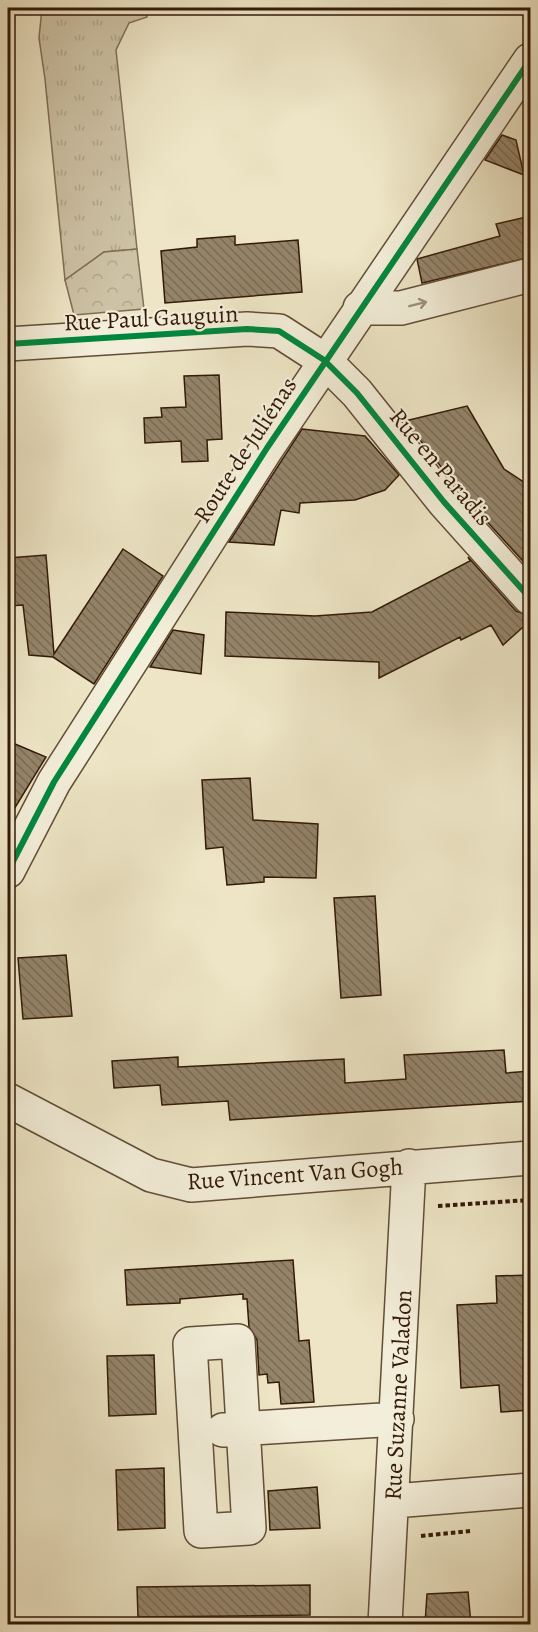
<svg xmlns="http://www.w3.org/2000/svg" width="538" height="1632" viewBox="0 0 538 1632" font-family="Alegreya,serif">
  <style>
    .grass { fill: url(#grass-tufts); stroke: #806e56; stroke-width: 1.5 }
    .forest { fill: url(#forest-crowns); stroke: #806e56; stroke-width: 1.5 }
    .building { fill: url(#building-back-hatch); stroke: #331a08; stroke-width: 1.5 }
    .lines { fill: none; stroke-linecap: round; stroke-linejoin: round }
    .minor-casing { stroke: #624d37; stroke-width: 36 }
    .path { stroke: #331a08; stroke-width: 4; stroke-dasharray: 4.5 3; stroke-linecap: butt }
    .minor { stroke: #f3eed9; stroke-width: 33 }
    .cycleway-casing { stroke: #f3eed9; stroke-width: 10 }
    .cycleway { stroke: #00873e; stroke-width: 6 }
    .oneway { stroke: #9d8f7b }
    .labels { text-anchor: middle; dominant-baseline: central; stroke-width: 4.5; stroke-linejoin: round; paint-order: stroke }
    .street-label { font-size: 24px; fill: #331a08; stroke: #f3eed9 }
  </style>
  <defs>
    <pattern id="grass-tufts" width="24" height="20" patternUnits="userSpaceOnUse" patternTransform="scale(1.5)"><rect width="24" height="20" fill="#cdc2a5"/><path d="M3 7l-1-3M5 7V3M7 7l1-3M15 17l-1-3M17 17v-4M19 17l1-3" fill="none" stroke="#b0a68d"/></pattern>
    <pattern id="forest-crowns" width="20" height="18" patternUnits="userSpaceOnUse" patternTransform="scale(1.5)"><rect width="20" height="18" fill="#cdc2a5"/><path d="M2 6a3 3 0 1 1 6 0M12 15a3 3 0 1 1 6 0" fill="none" stroke="#b0a68d"/></pattern>
    <pattern id="building-back-hatch" width="6" height="6" patternUnits="userSpaceOnUse" patternTransform="scale(1.5)"><rect width="6" height="6" fill="#94846a"/><path d="M-1 5l2 2M0 0l6 6M5-1l2 2" fill="none" stroke="#796b55"/></pattern>
  </defs>
  <rect width="100%" height="100%" fill="#ede5c5"/>
  <filter id="stains"><feTurbulence type="fractalNoise" baseFrequency=".00333" numOctaves="4"/><feColorMatrix values="0 0 0 0 .2 0 0 0 0 .09 0 0 0 0 .02 0 0 0 .5 -.17"/></filter>
  <radialGradient id="worn" r=".72"><stop offset=".6" stop-color="#630" stop-opacity="0"/><stop offset="1" stop-color="#630" stop-opacity=".3"/></radialGradient>
  <path class="grass" d="M 42,8 L 146,8 L 147,17 L 129,23 L 116,50 L 137,249 L 104,252 L 65,280 L 45,79 L 39,38 Z"/>
  <path class="forest" d="M 137,249 L 144,309 L 74,315 L 65,280 L 104,252 Z"/>
  <path class="building" d="M 502,135 L 516,140 L 524,175 L 485,160 Z
    M 531,216 L 531,257 L 422,283 L 417,259 L 500,236 L 496,224 Z
    M 235,236 L 235,245 L 298,240 L 302,292 L 165,303 L 161,251 L 197,247 L 197,239 Z
    M 219,375 L 222,439 L 207,440 L 208,461 L 182,462 L 181,441 L 145,443 L 144,418 L 162,417 L 161,408 L 186,407 L 184,376 Z
    M 467,406 L 504,469 L 531,487 L 531,570 L 464,496 L 405,421 Z
    M 302,429 L 365,436 L 399,475 L 385,490 L 355,500 L 300,503 L 299,513 L 281,510 L 274,545 L 229,542 Z
    M 123,549 L 163,576 L 94,684 L 53,657 L 29,655 L 23,605 L 8,606 L 8,558 L 46,555 L 54,654 Z
    M 468,557 L 516,611 L 531,616 L 531,620 L 503,645 L 491,625 L 461,640 L 460,637 L 379,678 L 379,662 L 225,656 L 226,612 L 315,616 L 372,612 L 470,561 Z
    M 173,630 L 204,635 L 201,674 L 150,667 Z
    M 8,741 L 46,757 L 8,819 Z
    M 250,778 L 253,820 L 318,824 L 316,878 L 264,877 L 264,882 L 227,885 L 223,847 L 206,849 L 202,780 Z
    M 375,896 L 381,995 L 341,998 L 334,898 Z
    M 66,955 L 72,1016 L 23,1019 L 18,958 Z
    M 504,1050 L 506,1073 L 531,1071 L 531,1101 L 230,1120 L 228,1101 L 162,1105 L 160,1085 L 114,1088 L 112,1061 L 178,1057 L 178,1067 L 344,1059 L 345,1083 L 406,1079 L 404,1055 Z
    M 293,1260 L 299,1341 L 309,1340 L 314,1402 L 281,1404 L 279,1382 L 268,1383 L 267,1374 L 259,1375 L 257,1340 L 249,1327 L 247,1299 L 243,1299 L 243,1294 L 180,1299 L 180,1303 L 127,1305 L 125,1270 Z
    M 531,1275 L 531,1410 L 501,1412 L 499,1385 L 461,1388 L 457,1305 L 497,1303 L 496,1276 Z
    M 154,1355 L 156,1414 L 109,1416 L 107,1356 Z
    M 164,1468 L 165,1528 L 118,1530 L 116,1470 Z
    M 317,1487 L 320,1528 L 270,1530 L 268,1491 Z
    M 310,1585 L 310,1615 L 138,1617 L 137,1587 Z
    M 468,1592 L 471,1624 L 425,1624 L 427,1594 Z"/>
  <g class="lines">
    <g class="minor-casing">
      <path id="minor" d="M 360,308 L 401,308 L 530,275
        M 8,344 L 247,329 L 279,331 L 324,360 L 357,393 L 444,502 L 530,598
        M 8,871 L 54,782 L 267,448 L 530,60
        M 8,1100 L 151,1175 L 191,1185 L 530,1158
        M 238,1341 L 249,1528 L 201,1531 L 190,1344 Z
        M 223,1430 L 397,1419
        M 394,1501 L 530,1490
        M 385,1624 L 409,1166"/>
    </g>
    <path class="path" d="M 438,1206 L 530,1200
      M 421,1536 L 470,1531"/>
    <use href="#minor" class="minor"/>
    <g class="cycleway-casing">
      <path id="cycleway" d="M 8,344 L 247,329 L 279,331 L 324,360 L 357,393 L 444,502 L 530,598
        M 8,871 L 54,782 L 267,448 L 530,60"/>
    </g>
    <use href="#cycleway" class="cycleway"/>
  </g>
  <defs><path id="oneway-shaft" d="M-6 0H5M1.5-3L5.5 0L1.5 3" fill="none" stroke-width="1.6" stroke-linecap="round" stroke-linejoin="round" transform="scale(1.5)"/></defs>
  <use class="oneway" href="#oneway-shaft" transform="translate(418 304) rotate(-14)"/>
  <g class="labels">
    <g class="street-label">
      <text transform="translate(151 318) rotate(-3)">Rue Paul Gauguin</text>
      <text transform="translate(245 450) rotate(-57)">Route de Juliénas</text>
      <text transform="translate(441 467) rotate(50)">Rue en Paradis</text>
      <text transform="translate(295 1174) rotate(-4)">Rue Vincent Van Gogh</text>
      <text transform="translate(398 1395) rotate(-87)">Rue Suzanne Valadon</text>
    </g>
  </g>
  <rect width="538" height="1632" fill="none" stroke="#ede5c5" stroke-width="30"/>
  <rect x="9" y="9" width="520" height="1614" fill="none" stroke="#331a08" stroke-width="3"/>
  <rect x="15" y="15" width="508" height="1602" fill="none" stroke="#331a08" stroke-width="1.5"/>
  <rect width="100%" height="100%" filter="url(#stains)"/>
  <rect width="100%" height="100%" fill="url(#worn)"/>
</svg>
